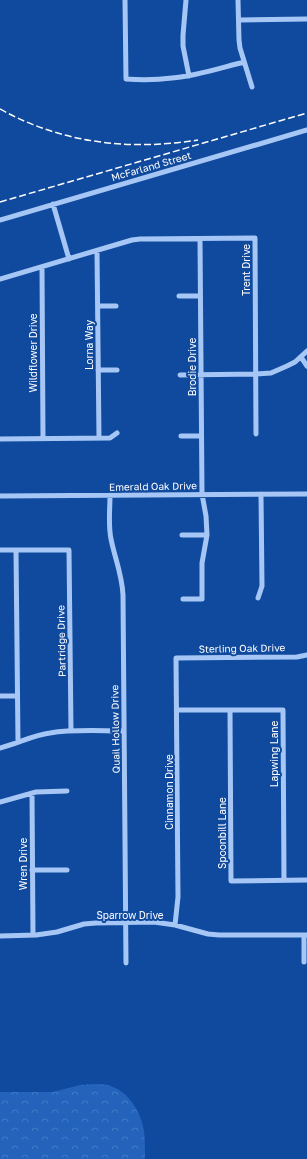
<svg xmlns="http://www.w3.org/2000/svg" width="307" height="1159" viewBox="0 0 307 1159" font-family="'Golos Text',sans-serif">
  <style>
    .forest { fill: url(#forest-crowns) }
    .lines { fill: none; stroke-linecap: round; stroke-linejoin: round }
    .minor { stroke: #a6c7f5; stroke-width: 5 }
    .rail { stroke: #fff; stroke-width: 1.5; stroke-dasharray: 7 3; stroke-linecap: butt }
    .labels { text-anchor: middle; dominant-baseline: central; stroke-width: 4; stroke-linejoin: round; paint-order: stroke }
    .street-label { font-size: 10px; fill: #fff; stroke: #104a9e }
  </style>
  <defs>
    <pattern id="forest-crowns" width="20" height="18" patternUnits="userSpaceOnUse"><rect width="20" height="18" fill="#2363bc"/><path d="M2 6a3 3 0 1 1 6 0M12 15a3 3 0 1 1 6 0" fill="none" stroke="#447ac6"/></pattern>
  </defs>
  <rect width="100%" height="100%" fill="#104a9e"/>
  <path class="forest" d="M 94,1084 C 101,1084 108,1084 115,1088 C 130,1094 142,1115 144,1131 C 145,1140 145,1150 145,1159 L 0,1159 L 0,1092 L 53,1092 L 80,1085 Z"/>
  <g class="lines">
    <path class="minor" d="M 125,0 L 126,79 C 141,80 156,80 172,78 C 197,76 220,68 244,62
      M 186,0 L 183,35 L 183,46 L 189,76
      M 238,0 L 239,40 L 240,48 L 252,87
      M 239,20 L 307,19
      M 53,204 L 69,259
      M 0,220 L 307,130
      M 97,251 L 99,438
      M 42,267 L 43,439
      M 0,279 L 132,240 L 140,239 L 255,238 L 256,434
      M 179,296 L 200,296
      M 98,306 L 116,306
      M 301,357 L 307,366
      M 98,370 L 117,370
      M 180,375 L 256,374 L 271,373 L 287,366 L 295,362 L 307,351
      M 181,436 L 201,436
      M 0,439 L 110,438 L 117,433
      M 110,495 C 110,510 108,525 111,539 C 115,559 122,574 123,595 L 126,963
      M 0,496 L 307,494
      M 182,535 L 207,535
      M 0,550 L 69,550 L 71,731
      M 16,550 L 18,742
      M 258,598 L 262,586 L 261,494
      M 183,599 L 202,599 L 202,563 L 207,535 L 206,516 L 202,494 L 200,239
      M 0,696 L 17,696
      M 177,710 L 283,710 L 284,880
      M 230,710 L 231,881 L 307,880
      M 0,748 C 17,744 33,735 50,733 C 74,729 100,731 124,731
      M 32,793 L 33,935
      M 0,802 L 36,792 L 67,791
      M 32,870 L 67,870
      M 175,925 L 178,897 L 176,658 L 297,657 L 307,655
      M 304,935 L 304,962
      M 0,936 L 36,935 L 57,932 L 84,924 L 96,923 L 154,922 L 175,925 L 208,934 L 219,935 L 307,935"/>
    <path class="rail" d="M 0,109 C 61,143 129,151 198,140
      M 0,202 L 307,113"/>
  </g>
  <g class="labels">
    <g class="street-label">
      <text transform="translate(151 166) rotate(-16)">McFarland Street</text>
      <text transform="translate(246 270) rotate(-90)">Trent Drive</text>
      <text transform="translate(89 345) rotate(-90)">Lorna Way</text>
      <text transform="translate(33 353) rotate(-90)">Wildflower Drive</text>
      <text transform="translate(192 367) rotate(-90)">Brodie Drive</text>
      <text transform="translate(153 486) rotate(-1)">Emerald Oak Drive</text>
      <text transform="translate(61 641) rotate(-91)">Partridge Drive</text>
      <text transform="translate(242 648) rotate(-1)">Sterling Oak Drive</text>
      <text transform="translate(115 729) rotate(-91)">Quail Hollow Drive</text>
      <text transform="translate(274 754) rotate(-90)">Lapwing Lane</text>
      <text transform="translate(169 792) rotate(-90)">Cinnamon Drive</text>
      <text transform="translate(222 833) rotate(-90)">Spoonbill Lane</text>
      <text transform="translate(23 864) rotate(-90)">Wren Drive</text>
      <text x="130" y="915">Sparrow Drive</text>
    </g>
  </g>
</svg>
